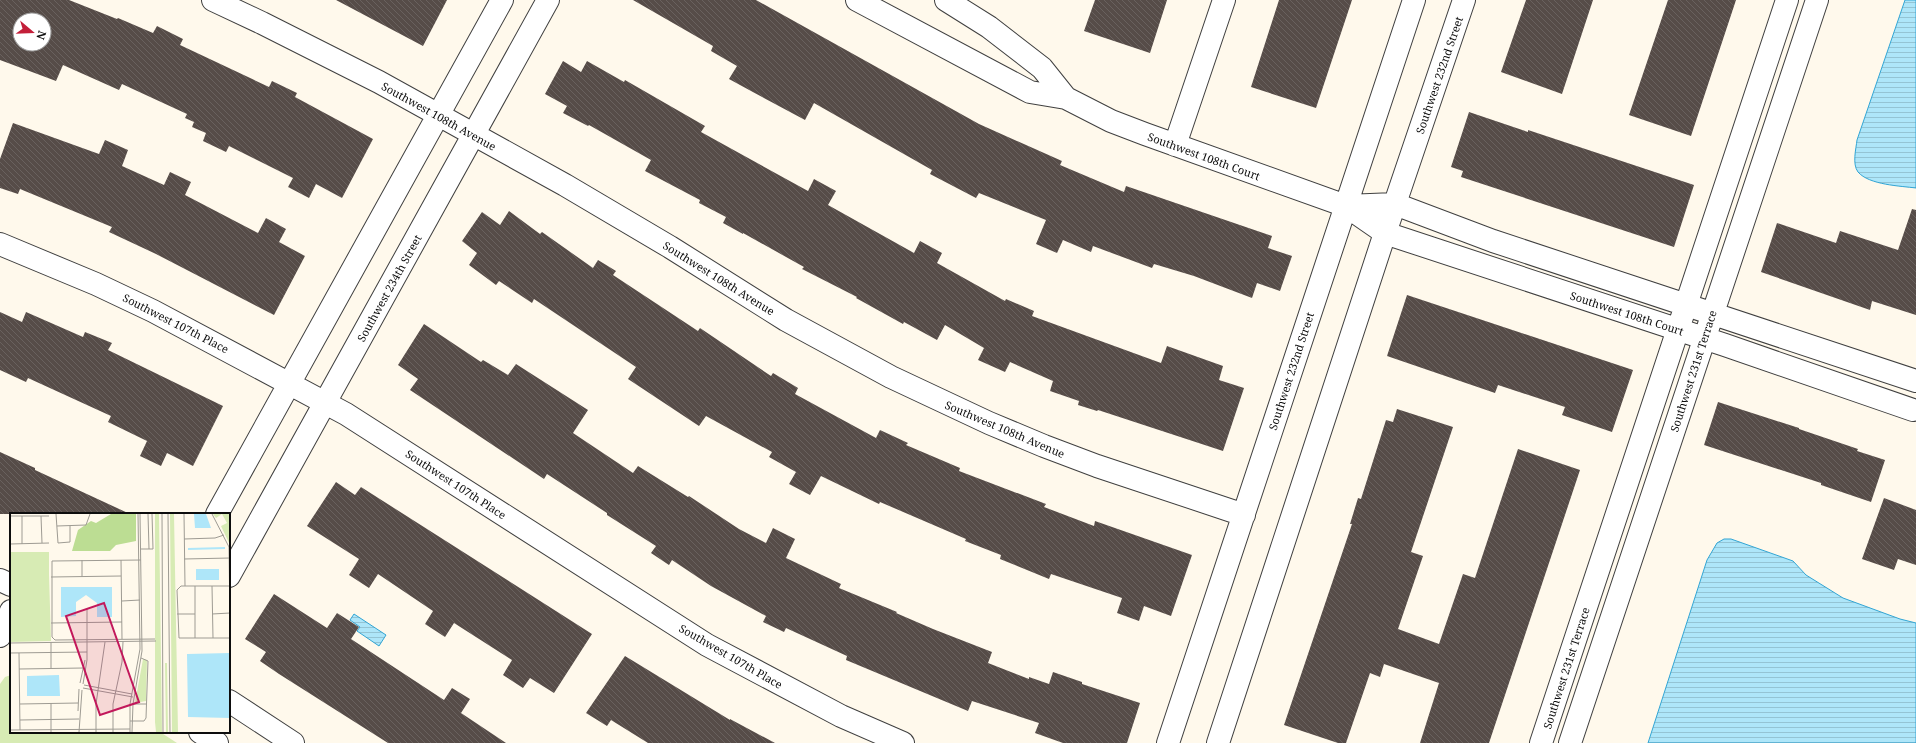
<svg xmlns="http://www.w3.org/2000/svg" width="1916" height="743" viewBox="0 0 1916 743" font-family="'Noto Serif',serif">
  <style>
    .park { fill: #d7ebb4 }
    .water { fill: url(#water-rules); stroke: #32a5d4 }
    .building { fill: url(#building-back-hatch); fill-rule: evenodd }
    .lines { fill: none; stroke-linecap: round; stroke-linejoin: round }
    .minor-casing { stroke: #404040; stroke-width: 24 }
    .minor { stroke: #fff; stroke-width: 22 }
    .labels { text-anchor: middle; dominant-baseline: central; stroke-width: 4; stroke-linejoin: round; paint-order: stroke }
    .street-label { font-size: 11px; fill: #0d0d0d; stroke: #fff }
    .inset-river { fill: none; stroke: #aee6f9; stroke-width: 2 }
    .inset-road { fill: none; stroke: #9e9b93; stroke-width: 1 }
    .view { fill: #c2185b; fill-opacity: 0.15; stroke: #c2185b; stroke-width: 2 }
    .inset-edge { fill: none; stroke: #0d0d0d; stroke-width: 2 }
  </style>
  <defs>
    <pattern id="water-rules" width="6" height="5" patternUnits="userSpaceOnUse"><rect width="6" height="5" fill="#aee6f9"/><path d="M0 2.5h6" fill="none" stroke="#94c4d4"/></pattern>
    <pattern id="building-back-hatch" width="6" height="6" patternUnits="userSpaceOnUse"><rect width="6" height="6" fill="#564c48"/><path d="M-1 5l2 2M0 0l6 6M5-1l2 2" fill="none" stroke="#69615e"/></pattern>
  </defs>
  <rect width="100%" height="100%" fill="#fff9ec"/>
  <path class="park" d="M 11,675 L 11,732 L 160,732 L 177,743 L 0,743 L 0,684 L 5,677 Z"/>
  <path class="water" d="M 1905,0 L 1916,0 L 1916,188 C 1901,186 1869,185 1858,172 C 1852,164 1856,149 1857,140 Z
    M 1724,539 L 1731,539 L 1793,561 L 1806,575 L 1843,598 L 1900,619 L 1916,623 L 1916,743 L 1648,743 L 1707,560 L 1717,543 Z
    M 354,614 L 386,635 L 379,646 L 357,631 L 360,627 L 350,620 Z"/>
  <path class="building" d="M 0,0 L 69,0 L 117,19 L 118,18 L 153,33 L 157,26 L 183,39 L 180,45 L 269,87 L 272,81 L 297,93 L 295,97 L 373,139 L 342,198 L 316,184 L 309,198 L 288,187 L 293,178 L 229,146 L 226,152 L 203,141 L 206,133 L 192,127 L 194,122 L 185,118 L 187,114 L 122,84 L 119,90 L 63,65 L 56,81 L 0,60 ZM 20,20 L 44,20 L 44,44 L 20,44 Z
    M 336,0 L 447,0 L 423,46 Z
    M 633,0 L 756,0 L 979,124 L 1062,161 L 1060,165 L 1124,192 L 1126,186 L 1272,236 L 1268,248 L 1292,256 L 1280,291 L 1257,283 L 1252,298 L 1194,276 L 1154,264 L 1152,268 L 1093,246 L 1091,252 L 1063,240 L 1057,253 L 1036,244 L 1046,220 L 979,193 L 976,198 L 930,174 L 932,170 L 814,103 L 805,120 L 751,91 L 729,79 L 737,66 L 711,51 L 713,46 Z
    M 1095,0 L 1167,0 L 1150,53 L 1084,31 Z
    M 1279,0 L 1352,0 L 1316,108 L 1251,87 Z
    M 1526,0 L 1593,0 L 1562,94 L 1501,72 Z
    M 1668,0 L 1736,0 L 1691,136 L 1629,115 Z
    M 563,61 L 581,72 L 587,61 L 624,82 L 625,80 L 705,126 L 701,132 L 808,191 L 814,179 L 836,191 L 828,205 L 914,253 L 920,241 L 942,253 L 937,263 L 1005,301 L 1006,299 L 1034,311 L 1032,316 L 1161,363 L 1167,346 L 1223,366 L 1219,380 L 1244,388 L 1223,451 L 1098,410 L 1097,411 L 1078,405 L 1079,401 L 1050,391 L 1053,381 L 1010,362 L 1005,372 L 978,360 L 984,348 L 945,325 L 937,340 L 904,322 L 903,324 L 856,298 L 857,297 L 802,269 L 804,267 L 743,233 L 743,234 L 723,223 L 726,217 L 699,203 L 700,200 L 645,171 L 651,160 L 589,125 L 588,126 L 563,113 L 567,106 L 545,94 Z
    M 1469,112 L 1528,132 L 1528,130 L 1694,185 L 1674,247 L 1461,177 L 1463,171 L 1451,167 Z
    M 13,123 L 99,154 L 105,140 L 128,150 L 122,166 L 164,185 L 170,172 L 191,182 L 185,195 L 258,233 L 266,218 L 286,229 L 279,242 L 305,256 L 274,315 L 156,254 L 109,232 L 112,227 L 20,189 L 18,194 L 0,188 L 0,159 Z
    M 1912,209 L 1916,210 L 1916,315 L 1872,301 L 1870,310 L 1761,272 L 1777,223 L 1836,243 L 1840,231 L 1898,250 Z
    M 509,211 L 540,234 L 542,232 L 593,268 L 598,260 L 616,271 L 613,275 L 698,331 L 700,328 L 771,376 L 773,373 L 798,388 L 795,394 L 876,438 L 880,430 L 908,443 L 906,445 L 960,468 L 959,471 L 1046,504 L 1044,507 L 1094,526 L 1095,521 L 1192,555 L 1171,616 L 1144,606 L 1139,621 L 1117,613 L 1122,598 L 1051,574 L 1049,579 L 1000,559 L 1001,555 L 965,541 L 966,539 L 880,502 L 879,504 L 821,476 L 810,495 L 789,484 L 796,472 L 769,457 L 772,452 L 706,416 L 699,426 L 628,379 L 636,367 L 534,299 L 532,303 L 499,281 L 496,285 L 469,265 L 477,253 L 462,241 L 482,212 L 500,225 Z
    M 1407,295 L 1633,370 L 1612,432 L 1562,415 L 1565,407 L 1498,385 L 1495,393 L 1387,356 Z
    M 0,312 L 22,322 L 26,312 L 83,337 L 85,332 L 112,343 L 108,350 L 223,406 L 193,466 L 167,453 L 161,466 L 140,456 L 147,441 L 108,422 L 111,416 L 28,378 L 26,382 L 0,370 Z
    M 424,324 L 481,362 L 483,360 L 508,375 L 516,364 L 588,410 L 573,433 L 633,473 L 638,466 L 688,497 L 689,496 L 739,529 L 766,543 L 773,528 L 795,539 L 786,558 L 841,584 L 839,588 L 897,612 L 896,613 L 933,629 L 992,652 L 988,663 L 1029,679 L 1029,677 L 1049,684 L 1053,672 L 1082,682 L 1082,684 L 1140,703 L 1127,743 L 1063,743 L 1035,733 L 1039,723 L 972,701 L 968,711 L 846,660 L 847,656 L 786,628 L 784,632 L 763,622 L 766,616 L 711,586 L 672,560 L 669,565 L 651,553 L 656,546 L 607,515 L 607,513 L 547,474 L 544,479 L 410,390 L 418,379 L 398,365 Z
    M 1718,402 L 1799,428 L 1799,429 L 1858,449 L 1857,451 L 1885,460 L 1871,502 L 1821,485 L 1821,483 L 1704,445 Z
    M 1397,409 L 1453,427 L 1411,552 L 1423,556 L 1398,629 L 1439,644 L 1463,574 L 1475,578 L 1518,449 L 1580,470 L 1489,743 L 1420,743 L 1439,683 L 1384,664 L 1380,677 L 1370,673 L 1346,743 L 1338,743 L 1284,725 L 1352,524 L 1350,524 L 1358,498 L 1361,499 L 1386,420 L 1393,422 Z
    M 0,452 L 35,468 L 35,470 L 130,514 L 0,514 Z
    M 336,482 L 355,495 L 361,487 L 592,634 L 554,693 L 530,678 L 523,688 L 503,675 L 512,660 L 454,623 L 445,637 L 425,624 L 433,611 L 378,574 L 369,588 L 349,575 L 359,559 L 307,526 Z
    M 1884,498 L 1916,510 L 1916,565 L 1898,559 L 1894,570 L 1862,559 Z
    M 274,594 L 327,628 L 337,613 L 359,627 L 351,639 L 444,700 L 452,688 L 470,699 L 461,713 L 506,743 L 388,743 L 279,674 L 260,661 L 266,652 L 245,639 Z
    M 625,656 L 730,720 L 730,719 L 775,743 L 648,743 L 611,720 L 607,726 L 586,713 Z"/>
  <g class="lines">
    <g class="minor-casing">
      <path id="minor" d="M 213,0 L 262,23 L 379,82 L 565,185 L 670,247 L 786,320 L 891,377 L 989,423 L 1044,446 L 1097,466 L 1244,515
        M 857,0 L 1030,92 L 1066,98 L 1111,121 L 1145,134 L 1346,206 L 1385,233 L 1725,345 L 1913,410
        M 946,0 L 989,27 L 1042,68 L 1066,98
        M 1175,145 L 1224,0
        M 1346,206 L 1395,204 L 1493,241 L 1916,381
        M 0,244 L 96,284 L 153,311 L 346,414 L 707,645 L 841,716 L 903,743
        M 217,514 L 502,0
        M 229,576 L 548,0
        M 0,580 L 11,585
        M 0,636 L 11,611
        M 229,701 L 293,743
        M 200,732 L 217,743
        M 1168,743 L 1414,0
        M 1218,743 L 1385,233 L 1464,0
        M 1541,743 L 1787,0
        M 1570,743 L 1817,0"/>
    </g>
    <use href="#minor" class="minor"/>
  </g>
  <g class="labels">
    <g class="street-label">
      <text transform="translate(1439 75) rotate(-71)">Southwest 232nd Street</text>
      <text transform="translate(439 116) rotate(29)">Southwest 108th Avenue</text>
      <text transform="translate(1204 156) rotate(20)">Southwest 108th Court</text>
      <text transform="translate(719 278) rotate(32)">Southwest 108th Avenue</text>
      <text transform="translate(389 288) rotate(-61)">Southwest 234th Street</text>
      <text transform="translate(1627 313) rotate(18)">Southwest 108th Court</text>
      <text transform="translate(176 323) rotate(27)">Southwest 107th Place</text>
      <text transform="translate(1291 371) rotate(-72)">Southwest 232nd Street</text>
      <text transform="translate(1693 371) rotate(-72)">Southwest 231st Terrace</text>
      <text transform="translate(1005 429) rotate(23)">Southwest 108th Avenue</text>
      <text transform="translate(456 484) rotate(33)">Southwest 107th Place</text>
      <text transform="translate(731 656) rotate(30)">Southwest 107th Place</text>
      <text transform="translate(1566 668) rotate(-72)">Southwest 231st Terrace</text>
    </g>
  </g>
  <g transform="translate(10 513)">
    <rect width="220" height="220" fill="#fff9ec"/>
    <path d="M 145,1 L 149,1 L 152,219 L 146,219 L 145,209 ZM 160,1 L 164,1 L 168,219 L 162,219 ZM 203,1 L 220,1 L 220,32 L 211,13 L 217,10 L 212,1 L 206,5 ZM 0,61 L 39,61 L 41,128 L 0,129 ZM 155,150 L 157,150 L 158,219 L 156,219 Z" fill="#d7ebb4"/>
    <path d="M 101,1 L 126,1 L 126,28 L 106,32 L 100,38 L 62,38 L 68,17 L 81,8 L 86,10 Z" fill="#bcdd93"/>
    <path d="M 0,39 L 39,39 L 39,61 L 0,61 ZM 133,146 L 137,147 L 136,188 L 125,190 Z" fill="#d7ebb4"/>
    <path d="M 184,1 L 196,1 L 201,15 L 185,15 ZM 186,56 L 209,56 L 209,67 L 186,67 ZM 51,74 L 102,74 L 102,104 L 87,104 L 87,90 L 76,82 L 66,89 L 66,103 L 51,104 ZM 220,140 L 220,205 L 178,204 L 177,141 ZM 49,162 L 50,183 L 17,183 L 17,163 Z" fill="#aee6f9"/>
    <path class="inset-river" d="M 178,36 L 215,35"/>
    <path class="inset-road" d="M 46,1 L 48,30 L 60,29 L 60,13M 138,1 L 139,36M 152,1 L 153,219M 158,1 L 160,219M 174,1 L 175,73M 202,1 L 219,34 L 220,109M 0,3 L 39,3M 12,3 L 12,31M 31,3 L 32,30M 47,13 L 76,12 L 80,1M 174,26 L 205,25 L 214,22M 0,31 L 39,30M 131,36 L 143,36 L 142,1M 174,46 L 220,45M 72,47 L 72,64M 111,47 L 112,126M 131,47 L 42,48 L 42,124 L 45,127 L 145,126M 41,64 L 111,63M 185,73 L 185,125M 202,73 L 203,125M 220,73 L 171,73 L 167,77 L 169,125 L 220,125M 112,88 L 130,87M 167,101 L 185,101M 202,101 L 220,100M 41,110 L 112,109M 41,129 L 41,155M 0,130 L 146,128M 0,140 L 77,139M 9,140 L 10,217M 9,156 L 73,155M 70,170 L 75,147M 73,171 L 77,147 L 77,96M 74,172 L 122,181M 73,175 L 123,184M 41,190 L 41,219M 10,191 L 68,190M 122,191 L 137,191M 68,198 L 69,176M 10,207 L 69,206M 120,208 L 134,208 L 136,205 L 138,148 L 131,145M 0,217 L 120,216M 69,219 L 72,177M 86,219 L 86,191 L 95,129M 103,219 L 103,191 L 112,149 L 113,129M 120,219 L 120,191 L 130,136 L 128,1M 122,219 L 123,191 L 132,138 L 130,1"/>
    <path class="view" d="M 94,90 L 129,189 L 90,202 L 56,103 Z"/>
    <rect width="220" height="220" class="inset-edge"/>
  </g>
  <g transform="translate(32 32) rotate(109)"><circle r="19" fill="#ffffff" stroke="#9e9e9e"/>
  <path d="M0-3L7 15L0 10L-7 15Z" fill="#c31e39"/>
  <text y="-6" font-size="11" font-weight="bold" text-anchor="middle" fill="#0d0d0d">N</text>
  </g>
</svg>
